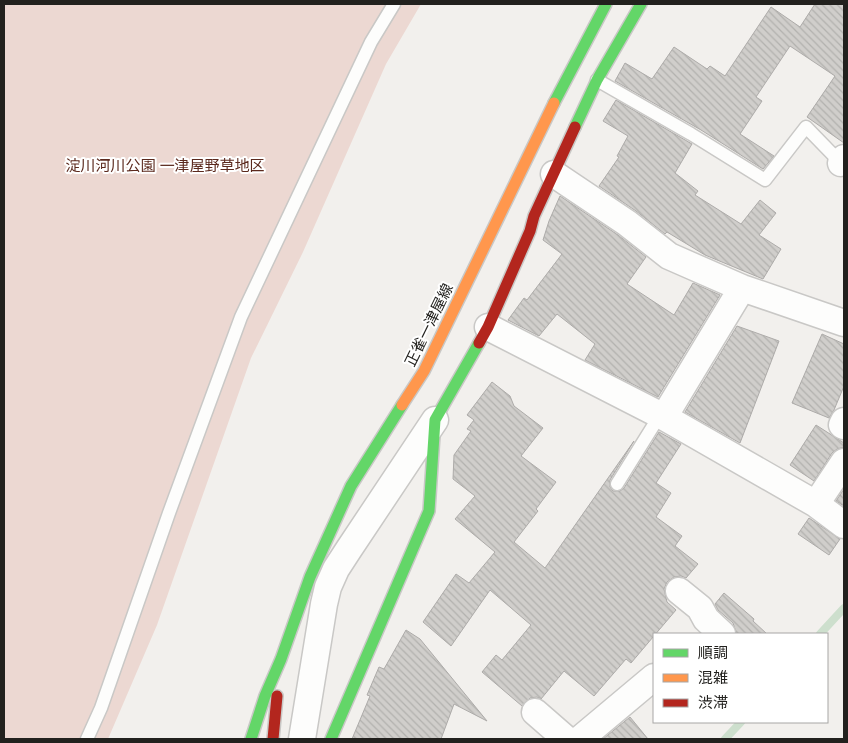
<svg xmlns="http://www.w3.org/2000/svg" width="848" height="743" viewBox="0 0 848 743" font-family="'Fira Sans','Noto Sans JP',sans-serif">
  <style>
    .park { fill: #ecd8d2 }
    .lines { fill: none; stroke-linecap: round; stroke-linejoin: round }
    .stream { stroke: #cddfcd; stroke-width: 8 }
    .building { fill: url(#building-back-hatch); stroke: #adaba9 }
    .lane-casing { stroke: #c9c8c6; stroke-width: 15 }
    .street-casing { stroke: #c9c8c6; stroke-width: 29 }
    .fast-casing { stroke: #c9c8c6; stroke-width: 14 }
    .slow-casing { stroke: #c9c8c6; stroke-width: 14 }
    .jam-casing { stroke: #c9c8c6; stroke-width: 14 }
    .lane { stroke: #fdfdfc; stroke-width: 12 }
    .street { stroke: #fdfdfc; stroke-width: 26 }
    .fast { stroke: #63d668; stroke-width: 11 }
    .slow { stroke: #ff974d; stroke-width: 11 }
    .jam { stroke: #b3261e; stroke-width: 11 }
    .labels { text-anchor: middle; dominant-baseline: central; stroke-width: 4; stroke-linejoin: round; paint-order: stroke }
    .park-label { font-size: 15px; fill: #5b291d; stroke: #fff }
    .street-label { font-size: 15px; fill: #22211e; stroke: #fff }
  </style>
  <defs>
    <pattern id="building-back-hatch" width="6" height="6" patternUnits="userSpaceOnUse" patternTransform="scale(1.25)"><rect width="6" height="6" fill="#d0cecb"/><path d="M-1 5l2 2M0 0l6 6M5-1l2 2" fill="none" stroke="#b2b1ae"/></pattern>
  </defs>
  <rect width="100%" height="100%" fill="#f2f0ed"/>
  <path class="park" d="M 4,4 L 421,4 L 386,64 L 303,252 L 251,358 L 157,625 L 108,739 L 4,739 Z"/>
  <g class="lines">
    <path class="stream" d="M 820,634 L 844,608
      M 725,739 L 741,722"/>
  </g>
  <path class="building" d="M 815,4 L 844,4 L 844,143 L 807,117 L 835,76 L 790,46 L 756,97 L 762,101 L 740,134 L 774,156 L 763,169 L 701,130 L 615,81 L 625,63 L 652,79 L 674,47 L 707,69 L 710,66 L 725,76 L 771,7 L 800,27 Z
    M 616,100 L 692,144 L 675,173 L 698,191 L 695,195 L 741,224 L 760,200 L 776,213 L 759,235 L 781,249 L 763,279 L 705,255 L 667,232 L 665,234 L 636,211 L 599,186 L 619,157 L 617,156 L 628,136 L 603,121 Z
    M 560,196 L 618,235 L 646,257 L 627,284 L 674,315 L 693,283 L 720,295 L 658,397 L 585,360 L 595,344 L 557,314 L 539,336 L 508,320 L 524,298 L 527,300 L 562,254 L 543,240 L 549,221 Z
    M 737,326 L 779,341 L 740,443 L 685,412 Z
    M 822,334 L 844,344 L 844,386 L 834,410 L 829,418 L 792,403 Z
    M 492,382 L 510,396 L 514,406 L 543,428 L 521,456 L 556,482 L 536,509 L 538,511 L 514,542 L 545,568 L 634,441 L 610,480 L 610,487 L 613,491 L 620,491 L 624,488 L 659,432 L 681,444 L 656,483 L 671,493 L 656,517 L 682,536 L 675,546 L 698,564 L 686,578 L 681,576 L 674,577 L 667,582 L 664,589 L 667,602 L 676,610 L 631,663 L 626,659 L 594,696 L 564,671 L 541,699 L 537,697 L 530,698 L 522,706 L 482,672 L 496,655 L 502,660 L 531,625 L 490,590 L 451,646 L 423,622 L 456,574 L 469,583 L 495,552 L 455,519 L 475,496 L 453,479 L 454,455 L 471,431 L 467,429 L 474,420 L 467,415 Z
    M 816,425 L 844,443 L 844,447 L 837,449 L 832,453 L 814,481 L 790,465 Z
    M 844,489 L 844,506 L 836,501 Z
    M 809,518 L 840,539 L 829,555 L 798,534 Z
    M 724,593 L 754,619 L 753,621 L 767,634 L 739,634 L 736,632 L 733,623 L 718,610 L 715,604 Z
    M 406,630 L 420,639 L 487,721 L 454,704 L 441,739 L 352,739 L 370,696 L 367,695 L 379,667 L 384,669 Z
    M 630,717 L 648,739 L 603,739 Z"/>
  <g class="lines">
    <g class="lane-casing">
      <path id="lane" d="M 597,80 L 691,134 L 765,180 L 806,127 L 843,165
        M 617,484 L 660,415
        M 87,739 L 101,708 L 169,513 L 241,317 L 371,42 L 394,4"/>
    </g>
    <g class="street-casing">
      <path id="street" d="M 841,163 L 844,158
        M 554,174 L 627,223 L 669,256 L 742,288 L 844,323
        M 488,327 L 664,417 L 816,504 L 844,525
        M 664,417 L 742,288
        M 844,421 L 842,425 L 844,426
        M 816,504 L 844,462
        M 679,591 L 700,608 L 706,619 L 722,634
        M 535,712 L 566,739
        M 302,739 L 324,604 L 328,587 L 336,569 L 349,549 L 435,420
        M 580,739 L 654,677"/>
    </g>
    <g class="fast-casing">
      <path id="fast" d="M 554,103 L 606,4
        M 575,127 L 597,80 L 641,4
        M 251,739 L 265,696 L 281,659 L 310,577 L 351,486 L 402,405
        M 331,739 L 429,511 L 435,420 L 479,343"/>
    </g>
    <g class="slow-casing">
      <path id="slow" d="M 402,405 L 424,371 L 554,103"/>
    </g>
    <g class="jam-casing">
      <path id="jam" d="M 479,343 L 488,327 L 530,231 L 534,216 L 575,127
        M 273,739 L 277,696"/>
    </g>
    <use href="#lane" class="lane"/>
    <use href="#street" class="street"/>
    <use href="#fast" class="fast"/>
    <use href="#slow" class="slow"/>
    <use href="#jam" class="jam"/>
  </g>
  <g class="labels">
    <g class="park-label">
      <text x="165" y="166">淀川河川公園 一津屋野草地区</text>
    </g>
    <g class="street-label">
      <text transform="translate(429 325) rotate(-64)">正雀一津屋線</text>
    </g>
  </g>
  <rect width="848" height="743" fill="none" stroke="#22211e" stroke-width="10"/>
  <rect x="653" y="633" width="175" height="90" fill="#ffffff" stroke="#a7a6a5"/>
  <rect x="663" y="649" width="25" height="8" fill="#63d668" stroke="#a7a6a5"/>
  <text x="698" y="658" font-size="15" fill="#22211e">順調</text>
  <rect x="663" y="674" width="25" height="8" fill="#ff974d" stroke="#a7a6a5"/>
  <text x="698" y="683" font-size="15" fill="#22211e">混雑</text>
  <rect x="663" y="699" width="25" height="8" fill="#b3261e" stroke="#a7a6a5"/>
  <text x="698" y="708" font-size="15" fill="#22211e">渋滞</text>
</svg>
